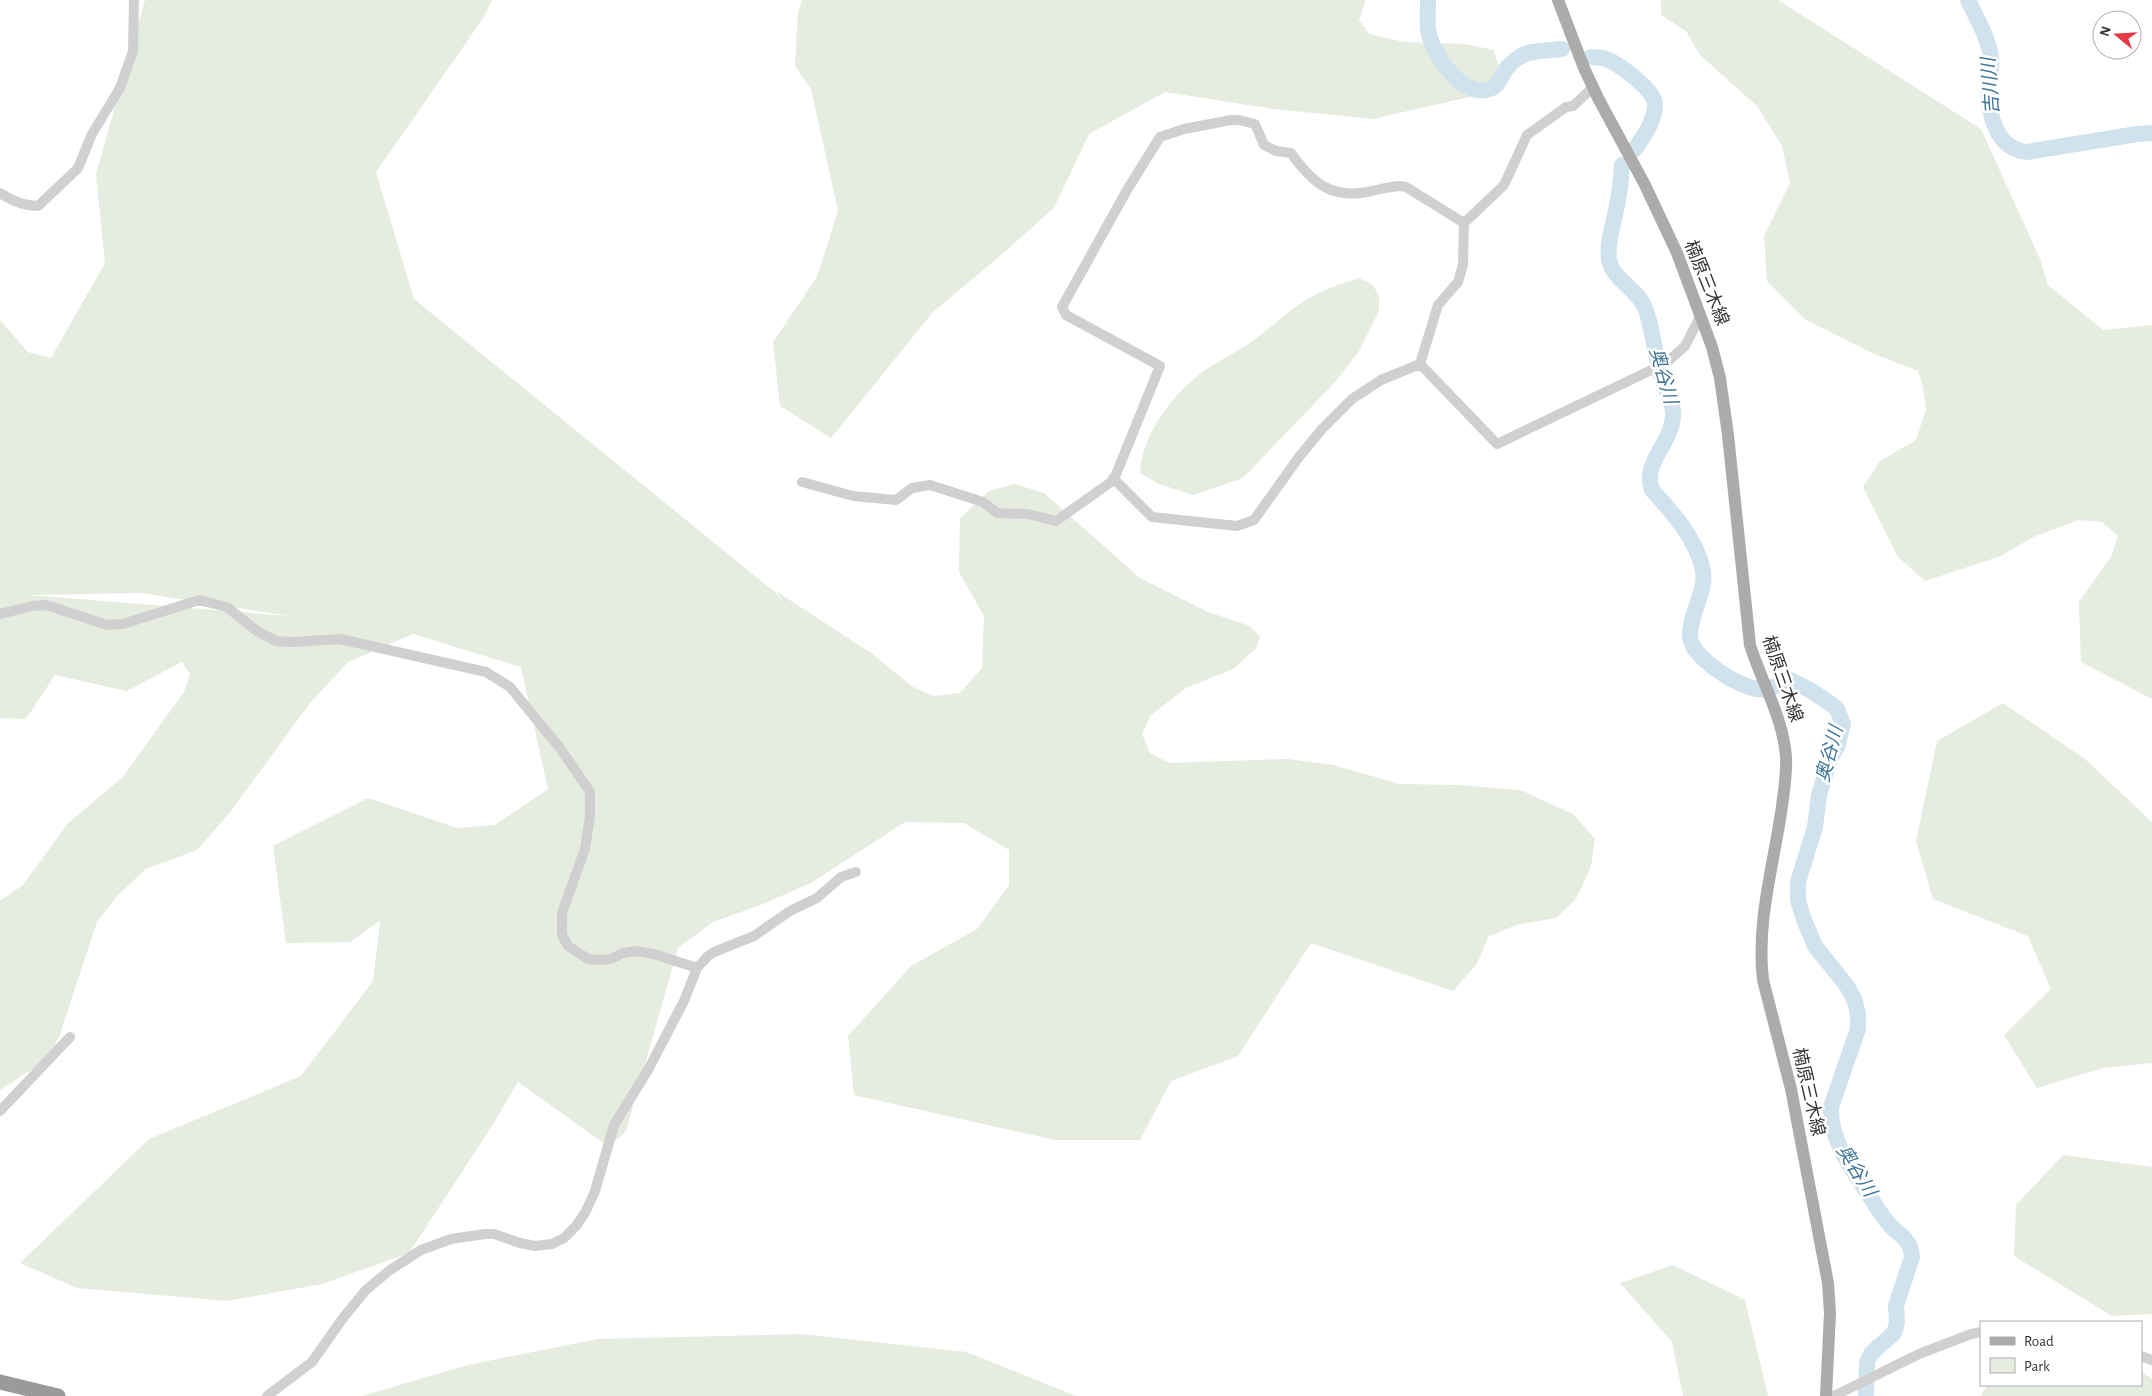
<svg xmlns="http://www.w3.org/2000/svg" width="2152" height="1396" viewBox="0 0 2152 1396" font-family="'Alegreya Sans','Noto Sans JP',sans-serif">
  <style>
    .green { fill: #e6ecdf; fill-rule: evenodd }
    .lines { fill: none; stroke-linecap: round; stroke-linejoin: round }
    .river { stroke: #cfe2ee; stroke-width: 16 }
    .minor { stroke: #d0d0d0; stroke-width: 10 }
    .major { stroke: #ababab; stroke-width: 12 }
    .highway { stroke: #9a9a9a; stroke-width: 15 }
    .labels { text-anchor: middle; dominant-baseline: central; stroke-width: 5; stroke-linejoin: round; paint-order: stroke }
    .street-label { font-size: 18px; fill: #333; stroke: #fff }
    .water-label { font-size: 19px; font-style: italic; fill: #3f7597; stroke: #fff }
  </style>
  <rect width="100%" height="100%" fill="#fff"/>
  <path class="green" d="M 145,0 L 492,0 L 484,17 L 376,172 L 414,299 L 776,593 L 786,609 L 776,591 L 871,653 L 913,687 L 934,696 L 960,693 L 982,668 L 984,616 L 959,572 L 960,518 L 989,491 L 1014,484 L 1044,493 L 1140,578 L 1208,612 L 1250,626 L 1260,637 L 1256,648 L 1235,668 L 1186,688 L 1151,715 L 1142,734 L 1150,753 L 1169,763 L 1287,759 L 1333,765 L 1400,784 L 1458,785 L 1520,790 L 1573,814 L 1595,839 L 1591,866 L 1576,899 L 1556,918 L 1516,925 L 1488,937 L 1477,964 L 1453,991 L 1311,943 L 1238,1056 L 1171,1081 L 1140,1140 L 1055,1140 L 854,1095 L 848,1036 L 911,966 L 977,929 L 1009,885 L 1009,850 L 964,823 L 905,822 L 811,883 L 763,904 L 713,922 L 678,948 L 626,1131 L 609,1147 L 518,1082 L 492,1126 L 409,1253 L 322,1284 L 227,1301 L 77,1288 L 20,1263 L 149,1139 L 301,1076 L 373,981 L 380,921 L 350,942 L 286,943 L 273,846 L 368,798 L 457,828 L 495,825 L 548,789 L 521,667 L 413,634 L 348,662 L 310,703 L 231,811 L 197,850 L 146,869 L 118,895 L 97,922 L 59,1037 L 47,1060 L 0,1090 L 0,901 L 23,885 L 68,823 L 123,777 L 184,692 L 190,674 L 182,662 L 127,691 L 55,675 L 26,719 L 0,718 L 0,320 L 28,352 L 51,358 L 105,263 L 96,174 ZM 141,593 L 289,616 L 28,595 Z
    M 802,0 L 1366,0 L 1359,20 L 1369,34 L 1404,42 L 1465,44 L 1494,50 L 1504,89 L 1373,119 L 1274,109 L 1165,92 L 1089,134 L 1054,208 L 1000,256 L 933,312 L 831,438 L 780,406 L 773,342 L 817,277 L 838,211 L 811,89 L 795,66 L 798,12 Z
    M 1661,0 L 1778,0 L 1981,129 L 2040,259 L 2048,285 L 2103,330 L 2152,325 L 2152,699 L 2081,662 L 2079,602 L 2111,557 L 2118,536 L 2102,522 L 2079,520 L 2033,537 L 2001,556 L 1925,581 L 1898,557 L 1863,487 L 1880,461 L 1916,440 L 1926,409 L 1923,387 L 1918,371 L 1874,354 L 1806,320 L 1767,281 L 1764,236 L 1790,183 L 1782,146 L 1757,106 L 1700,55 L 1686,31 L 1661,15 Z
    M 1359,278 L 1373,285 L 1379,296 L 1379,311 L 1359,351 L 1336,381 L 1243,478 L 1193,495 L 1159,484 L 1140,473 C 1142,436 1168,401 1196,377 C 1213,363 1234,354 1251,342 C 1271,328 1289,310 1309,298 C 1325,289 1341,284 1359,278 Z
    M 2003,703 L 2085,759 L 2152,822 L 2152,1063 L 2103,1068 L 2037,1088 L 2004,1035 L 2051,989 L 2028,936 L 1933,899 L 1916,841 L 1937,741 Z
    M 2063,1155 L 2152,1167 L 2152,1314 L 2112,1316 L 2014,1256 L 2016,1205 Z
    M 1673,1265 L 1745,1300 L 1768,1396 L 1683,1396 L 1672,1342 L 1620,1283 Z
    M 801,1334 L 967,1352 L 1076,1396 L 362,1396 L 468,1365 L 598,1339 Z
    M 2141,1371 L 2152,1379 L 2152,1396 L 1980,1396 L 1988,1385 L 2141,1385 Z"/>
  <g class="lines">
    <path class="river" d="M 1428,0 C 1428,12 1426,27 1430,38 C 1437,59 1463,98 1490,89 C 1499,86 1501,76 1506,69 C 1510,64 1516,59 1521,56 C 1530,50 1550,51 1562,49
      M 1968,0 C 1977,19 1988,37 1991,57 C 1993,66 1989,76 1989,85 C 1987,111 1995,149 2027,152 L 2137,134 L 2152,133
      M 1591,57 C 1596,58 1602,57 1606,59 C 1619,64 1653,89 1655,103 C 1656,119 1644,136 1635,149
      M 1622,165 C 1621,182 1619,198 1615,215 C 1612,229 1607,245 1609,260 C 1613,280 1638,289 1645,308 C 1653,328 1654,351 1660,372 C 1663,385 1672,398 1673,412 C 1675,441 1641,462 1652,490 C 1672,512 1694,536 1702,566 C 1709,589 1689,613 1690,637 C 1692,658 1737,686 1757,689 C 1766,691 1781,684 1790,680 L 1810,690 L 1831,704 L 1837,709 L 1843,724 L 1837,747 L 1830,759 L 1819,795 L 1815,827 L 1798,882 L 1798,900 L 1804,920 L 1815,946 L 1847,986 L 1855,1001 L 1858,1015 L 1858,1029 L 1831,1107 C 1830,1140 1851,1168 1869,1195 C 1875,1204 1881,1215 1889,1224 C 1900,1237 1910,1237 1912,1257 L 1896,1306 L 1897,1323 L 1894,1333 L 1878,1347 L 1871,1354 L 1867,1362 L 1866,1396"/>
    <path class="minor" d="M 0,193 C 12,201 23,206 38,206 L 78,168 L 92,134 L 120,88 L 133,51 L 134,0
      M 1420,364 L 1497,444 L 1666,363 L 1685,346 L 1701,315
      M 1420,364 L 1438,305 L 1458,282 L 1463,265 L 1464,223 L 1504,185 L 1527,135 L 1566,107 L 1573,106 L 1593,87
      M 1113,478 L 1152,517 L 1237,526 L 1254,520 L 1299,457 L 1322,429 L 1352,399 L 1381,380 L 1420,364
      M 802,482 L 853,496 L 896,500 L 912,488 L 930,485 L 983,502 L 997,513 L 1028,514 L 1056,521 L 1111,482 L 1115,477 L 1160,366 L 1066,315 L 1062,307 L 1127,190 L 1160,137 L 1184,129 L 1231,120 L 1239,120 L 1255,124 L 1264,145 L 1276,151 L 1291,153 C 1313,184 1332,200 1372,191 C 1383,189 1395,184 1406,187 L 1464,223
      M 0,614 L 33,606 L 46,605 L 107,625 L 123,624 L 199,600 L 227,607 L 257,631 L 276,641 L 293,642 L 340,639 L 486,672 L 510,687 L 560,748 L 590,792 L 590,816 L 585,849 L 562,913 L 562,935 L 568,946 L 588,959 L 599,960 L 611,959 L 623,953 L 636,951 L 654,954 L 697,968
      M 0,1111 L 70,1037
      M 2141,1356 L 2152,1360
      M 267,1396 L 312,1362 L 343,1318 L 366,1290 L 390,1270 L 421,1250 L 451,1239 L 485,1234 L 494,1234 L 520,1243 L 535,1246 L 552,1244 L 564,1238 L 577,1225 L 586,1211 L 595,1191 L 614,1125 L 648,1070 L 684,1001 L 697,968 L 707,957 L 714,952 L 754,936 L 790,911 L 817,898 L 841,877 L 856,872
      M 1834,1396 L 1919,1354 L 1971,1334 L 1981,1332"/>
    <path class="major" d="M 1558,0 L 1584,68 L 1598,98 L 1645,185 L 1677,253 L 1712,347 L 1720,378 L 1728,435 L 1750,645 C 1762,683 1783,717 1786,757 C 1787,773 1784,790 1782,806 C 1774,864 1756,922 1763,980 L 1791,1089 L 1828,1283 L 1830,1313 L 1826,1396"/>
    <path class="highway" d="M 0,1382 L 58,1396"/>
  </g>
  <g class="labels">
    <g class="street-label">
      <text transform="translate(1706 283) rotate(68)">楠原三木線</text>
      <text transform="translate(1782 679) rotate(71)">楠原三木線</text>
      <text transform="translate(1808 1092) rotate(77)">楠原三木線</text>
    </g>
    <g class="water-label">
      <text transform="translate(1991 86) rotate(-94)">吉川川</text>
      <text transform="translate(1663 376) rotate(74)">奥谷川</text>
      <text transform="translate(1830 754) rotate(-75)">奥谷川</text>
      <text transform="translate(1856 1171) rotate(58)">奥谷川</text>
    </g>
  </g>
  <rect x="1980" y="1321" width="162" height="65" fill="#ffffff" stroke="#adadad"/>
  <rect x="1990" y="1337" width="25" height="8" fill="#ababab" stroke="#adadad"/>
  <text x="2024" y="1346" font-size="15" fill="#333333">Road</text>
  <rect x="1990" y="1358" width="25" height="15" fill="#e6ecdf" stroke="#adadad"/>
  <text x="2024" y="1371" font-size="15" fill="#333333">Park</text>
  <g transform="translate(2117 35) rotate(288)"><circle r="24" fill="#ffffff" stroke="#adadad"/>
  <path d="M0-4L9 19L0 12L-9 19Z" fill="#e63946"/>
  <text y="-8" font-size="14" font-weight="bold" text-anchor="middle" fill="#333333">N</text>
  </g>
</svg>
